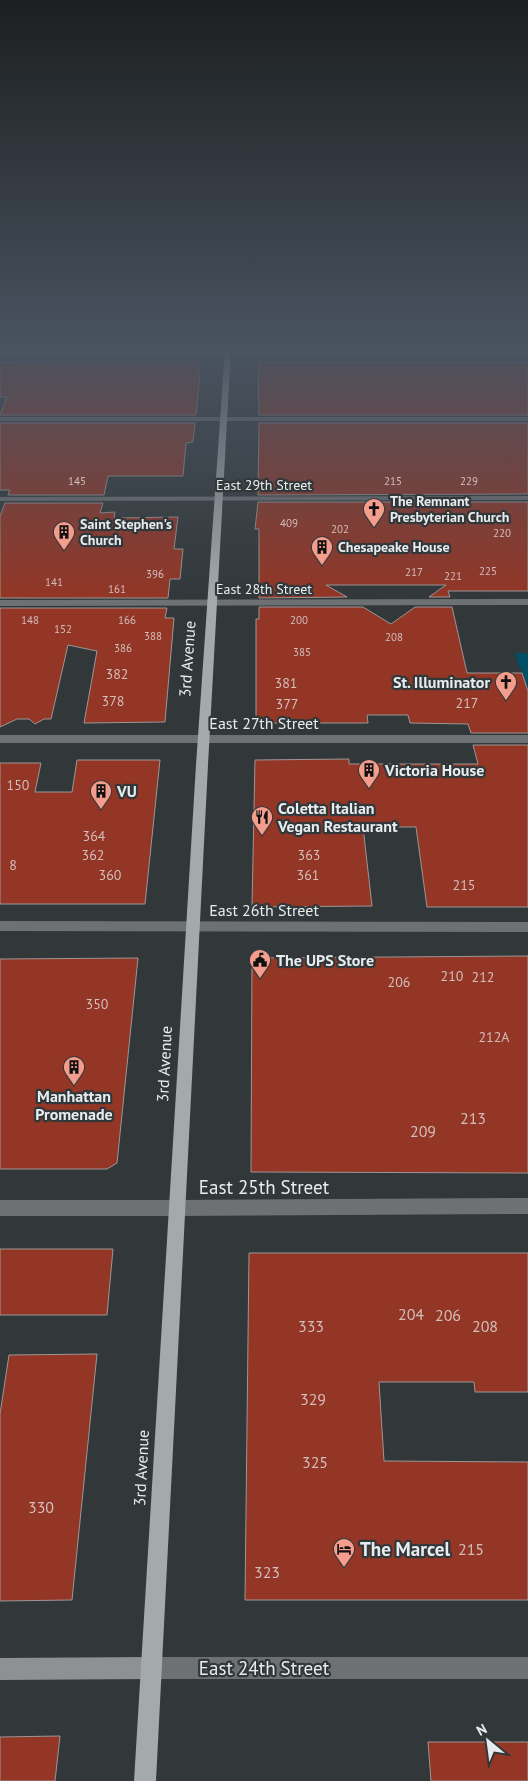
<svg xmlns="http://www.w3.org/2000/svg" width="528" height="1781" viewBox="0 0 528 1781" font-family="'PT Sans',sans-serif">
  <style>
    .green { fill: #024e64 }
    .building { fill: #933626; stroke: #9d9695 }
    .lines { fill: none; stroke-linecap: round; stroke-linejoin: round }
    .pedestrian { fill: #6e7172; fill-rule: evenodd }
    .minor { fill: #6e7172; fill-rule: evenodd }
    .tertiary { fill: #6e7172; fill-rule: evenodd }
    .secondary { fill: #8d9193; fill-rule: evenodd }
    .primary { fill: #a4aaac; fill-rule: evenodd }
    .labels { text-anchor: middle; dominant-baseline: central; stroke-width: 4.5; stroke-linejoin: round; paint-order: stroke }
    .far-number-label { font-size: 11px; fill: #d3bebc }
    .far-street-label { font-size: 14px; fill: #e8ecee; stroke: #32383a }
    .far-poi-label { font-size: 14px; font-weight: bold; fill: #e8ecee; stroke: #32383a; text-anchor: start }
    .number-label { font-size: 14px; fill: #d3bebc }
    .street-label { font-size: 16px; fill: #e8ecee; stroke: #32383a }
    .poi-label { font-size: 16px; font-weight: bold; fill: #e8ecee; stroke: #32383a; text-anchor: start }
    .near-number-label { font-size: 16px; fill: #d3bebc }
    .near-street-label { font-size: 19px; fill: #e8ecee; stroke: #32383a }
    .near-poi-label { font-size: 19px; font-weight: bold; fill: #e8ecee; stroke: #32383a; text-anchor: start }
  </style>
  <rect width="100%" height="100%" fill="#32383a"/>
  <path class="green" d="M 515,653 L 528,653 L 528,691 L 521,668 L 519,668 Z"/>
  <path class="building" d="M 197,361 L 196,363 L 199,363 L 198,373 L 200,373 L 196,415 L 0,415 L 7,397 L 0,397 L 0,362 Z
    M 258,362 L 528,362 L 528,415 L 259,415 Z
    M 0,423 L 195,423 L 193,442 L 186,443 L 183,476 L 108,476 L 104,495 L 8,495 L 10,490 L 0,490 Z
    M 259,423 L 528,423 L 528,494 L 258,495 Z
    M 258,502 L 528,502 L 528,591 L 448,591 L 450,597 L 429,597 L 446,585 L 326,585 L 347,597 L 259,598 L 259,529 L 255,529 Z
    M 5,503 L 103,503 L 100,513 L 115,512 L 114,518 L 178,517 L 174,549 L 183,549 L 180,579 L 170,579 L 168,598 L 0,598 L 0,516 Z
    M 259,607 L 363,607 L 391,624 L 415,607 L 452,607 L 467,673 L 522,673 L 528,691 L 528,733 L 471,733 L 468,724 L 410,723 L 408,715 L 367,715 L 368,723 L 256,723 L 256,619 L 259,619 Z
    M 0,608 L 167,608 L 165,618 L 174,618 L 165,722 L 84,723 L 97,651 L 68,645 L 51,719 L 44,719 L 35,724 L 29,719 L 17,719 L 0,727 Z
    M 473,745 L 528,745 L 528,907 L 427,907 L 416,827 L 363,827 L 372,906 L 252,907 L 255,760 L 349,759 L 349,764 L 478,764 Z
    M 77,760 L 160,760 L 145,904 L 0,904 L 0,763 L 41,763 L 35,792 L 72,792 Z
    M 528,956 L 528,1173 L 251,1172 L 252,958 Z
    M 138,958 L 117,1163 L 107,1169 L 0,1169 L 0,959 Z
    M 0,1249 L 113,1249 L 107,1315 L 0,1315 Z
    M 249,1253 L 528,1253 L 528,1392 L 475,1392 L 474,1382 L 379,1382 L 384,1461 L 528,1462 L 528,1600 L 245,1600 Z
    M 97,1354 L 72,1600 L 0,1601 L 0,1414 L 9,1355 Z
    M 60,1736 L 55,1781 L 0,1781 L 0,1737 Z
    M 428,1742 L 528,1742 L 528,1781 L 431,1781 Z"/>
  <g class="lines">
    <path class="pedestrian" d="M 0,1200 L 177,1200 L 183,1202 L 185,1208 L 183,1214 L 177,1216 L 0,1216 Z"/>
    <path class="minor" d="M 228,352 L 528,352 L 528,356 L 226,355 L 226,353 Z
      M 528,496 L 528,500 L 0,501 L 0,497 Z
      M 528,599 L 528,605 L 0,606 L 0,600 Z
      M 0,735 L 528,735 L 528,743 L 0,743 Z
      M 0,921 L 528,922 L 528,932 L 0,931 Z
      M 528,1198 L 528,1214 L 177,1216 L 171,1214 L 169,1208 L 171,1202 L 177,1200 Z
      M 151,1657 L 528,1657 L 528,1679 L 151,1679 L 144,1675 L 140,1668 L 144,1661 Z"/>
    <path class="tertiary" d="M 0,352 L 228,352 L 231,354 L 228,356 L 0,356 Z
      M 0,417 L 528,417 L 528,421 L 0,421 Z"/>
    <path class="secondary" d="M 151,1657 L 158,1661 L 162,1668 L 158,1675 L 151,1679 L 0,1680 L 0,1658 Z"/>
    <path class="primary" d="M 225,349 L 231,349 L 208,765 L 156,1781 L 134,1781 L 196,765 Z"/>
  </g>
  <linearGradient id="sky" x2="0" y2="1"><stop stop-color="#1c1f20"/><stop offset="0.58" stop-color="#495360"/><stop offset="1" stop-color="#495360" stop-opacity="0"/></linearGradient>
  <rect width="528" height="598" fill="url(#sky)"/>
  <defs>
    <g id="church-pin" transform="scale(1.125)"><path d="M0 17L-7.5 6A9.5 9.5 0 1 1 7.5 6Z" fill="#f49d8c" stroke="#32383a"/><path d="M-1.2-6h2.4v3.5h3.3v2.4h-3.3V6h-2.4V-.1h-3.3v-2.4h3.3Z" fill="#111"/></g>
    <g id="building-pin" transform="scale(1.125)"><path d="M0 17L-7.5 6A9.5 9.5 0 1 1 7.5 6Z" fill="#f49d8c" stroke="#32383a"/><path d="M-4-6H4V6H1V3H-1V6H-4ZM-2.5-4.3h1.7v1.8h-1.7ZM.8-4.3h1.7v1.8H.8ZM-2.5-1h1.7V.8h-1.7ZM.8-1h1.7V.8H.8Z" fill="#111"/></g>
    <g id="restaurant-pin" transform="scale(1.125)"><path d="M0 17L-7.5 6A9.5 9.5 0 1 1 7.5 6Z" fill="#f49d8c" stroke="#32383a"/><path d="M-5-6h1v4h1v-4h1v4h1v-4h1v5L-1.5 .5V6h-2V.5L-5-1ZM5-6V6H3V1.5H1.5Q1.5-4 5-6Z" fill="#111"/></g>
    <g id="civic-pin" transform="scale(1.125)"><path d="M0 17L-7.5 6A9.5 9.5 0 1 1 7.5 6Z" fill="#f49d8c" stroke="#32383a"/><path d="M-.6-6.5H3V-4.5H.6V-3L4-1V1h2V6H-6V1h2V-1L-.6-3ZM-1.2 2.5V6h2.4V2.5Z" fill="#111"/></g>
    <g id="hotel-pin" transform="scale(1.125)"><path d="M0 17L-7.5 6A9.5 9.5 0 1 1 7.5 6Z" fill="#f49d8c" stroke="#32383a"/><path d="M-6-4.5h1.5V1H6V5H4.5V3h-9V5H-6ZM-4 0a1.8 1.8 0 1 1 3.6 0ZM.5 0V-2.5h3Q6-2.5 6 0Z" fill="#111"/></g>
  </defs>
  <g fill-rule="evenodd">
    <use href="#church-pin" x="374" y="509"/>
    <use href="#building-pin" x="64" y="532"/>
    <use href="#building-pin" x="322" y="547"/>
    <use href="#church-pin" x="506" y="682"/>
    <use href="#building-pin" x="369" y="770"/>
    <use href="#building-pin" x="101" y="791"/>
    <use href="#restaurant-pin" x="262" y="817"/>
    <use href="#civic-pin" x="260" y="960"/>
    <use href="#building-pin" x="74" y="1067"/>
    <use href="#hotel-pin" x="344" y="1549"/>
  </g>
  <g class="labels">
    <g class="far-number-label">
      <text x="77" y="481">145</text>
      <text x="393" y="481">215</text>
      <text x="469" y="481">229</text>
      <text x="289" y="523">409</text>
      <text x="340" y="529">202</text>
      <text x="502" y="533">220</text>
      <text x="488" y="571">225</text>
      <text x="414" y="572">217</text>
      <text x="155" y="574">396</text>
      <text x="453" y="576">221</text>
      <text x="54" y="582">141</text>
      <text x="117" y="589">161</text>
      <text x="30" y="620">148</text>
      <text x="127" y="620">166</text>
      <text x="299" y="620">200</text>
      <text x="63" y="629">152</text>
      <text x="153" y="636">388</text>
      <text x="394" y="637">208</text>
      <text x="123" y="648">386</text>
      <text x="302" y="652">385</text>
    </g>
    <g class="far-street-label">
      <text x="264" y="485">East 29th Street</text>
      <text x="264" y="589">East 28th Street</text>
    </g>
    <g class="far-poi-label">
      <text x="390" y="501">The Remnant<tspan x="390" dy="16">Presbyterian Church</tspan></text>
      <text x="80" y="524">Saint Stephen's<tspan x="80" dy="16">Church</tspan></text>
      <text x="338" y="547">Chesapeake House</text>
    </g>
    <g class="number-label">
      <text x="117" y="674">382</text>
      <text x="286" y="683">381</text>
      <text x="113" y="701">378</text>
      <text x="467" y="703">217</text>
      <text x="287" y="704">377</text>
      <text x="18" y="785">150</text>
      <text x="94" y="836">364</text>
      <text x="93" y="855">362</text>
      <text x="309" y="855">363</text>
      <text x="13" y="865">8</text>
      <text x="110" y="875">360</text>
      <text x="308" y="875">361</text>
      <text x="464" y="885">215</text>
      <text x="452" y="976">210</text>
      <text x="483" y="977">212</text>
      <text x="399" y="982">206</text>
      <text x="97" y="1004">350</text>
      <text x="494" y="1037">212A</text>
    </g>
    <g class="street-label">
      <text transform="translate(187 659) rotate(-86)">3rd Avenue</text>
      <text x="264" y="723">East 27th Street</text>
      <text x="264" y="910">East 26th Street</text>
      <text transform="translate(164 1064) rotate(-87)">3rd Avenue</text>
      <text transform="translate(141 1468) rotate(-87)">3rd Avenue</text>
    </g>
    <g class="poi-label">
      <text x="490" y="682" text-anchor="end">St. Illuminator</text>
      <text x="385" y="770">Victoria House</text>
      <text x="117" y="791">VU</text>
      <text x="278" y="808">Coletta Italian<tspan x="278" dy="18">Vegan Restaurant</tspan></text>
      <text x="276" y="960">The UPS Store</text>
      <text x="74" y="1096" text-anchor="middle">Manhattan<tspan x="74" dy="18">Promenade</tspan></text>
    </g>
    <g class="near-number-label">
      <text x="473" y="1118">213</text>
      <text x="423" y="1131">209</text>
      <text x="411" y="1314">204</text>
      <text x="448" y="1315">206</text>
      <text x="311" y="1326">333</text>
      <text x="485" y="1326">208</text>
      <text x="313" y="1399">329</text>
      <text x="315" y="1462">325</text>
      <text x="41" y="1507">330</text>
      <text x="471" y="1549">215</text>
      <text x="267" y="1572">323</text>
    </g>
    <g class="near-street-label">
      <text x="264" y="1187">East 25th Street</text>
      <text x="264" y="1668">East 24th Street</text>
    </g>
    <g class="near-poi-label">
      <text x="360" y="1549">The Marcel</text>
    </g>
  </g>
  <g transform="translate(488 1741) rotate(331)" stroke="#32383a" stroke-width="4" paint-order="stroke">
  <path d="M0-4L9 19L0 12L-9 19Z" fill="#e8ecee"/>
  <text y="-8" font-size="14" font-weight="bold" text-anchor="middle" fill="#e8ecee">N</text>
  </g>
</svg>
